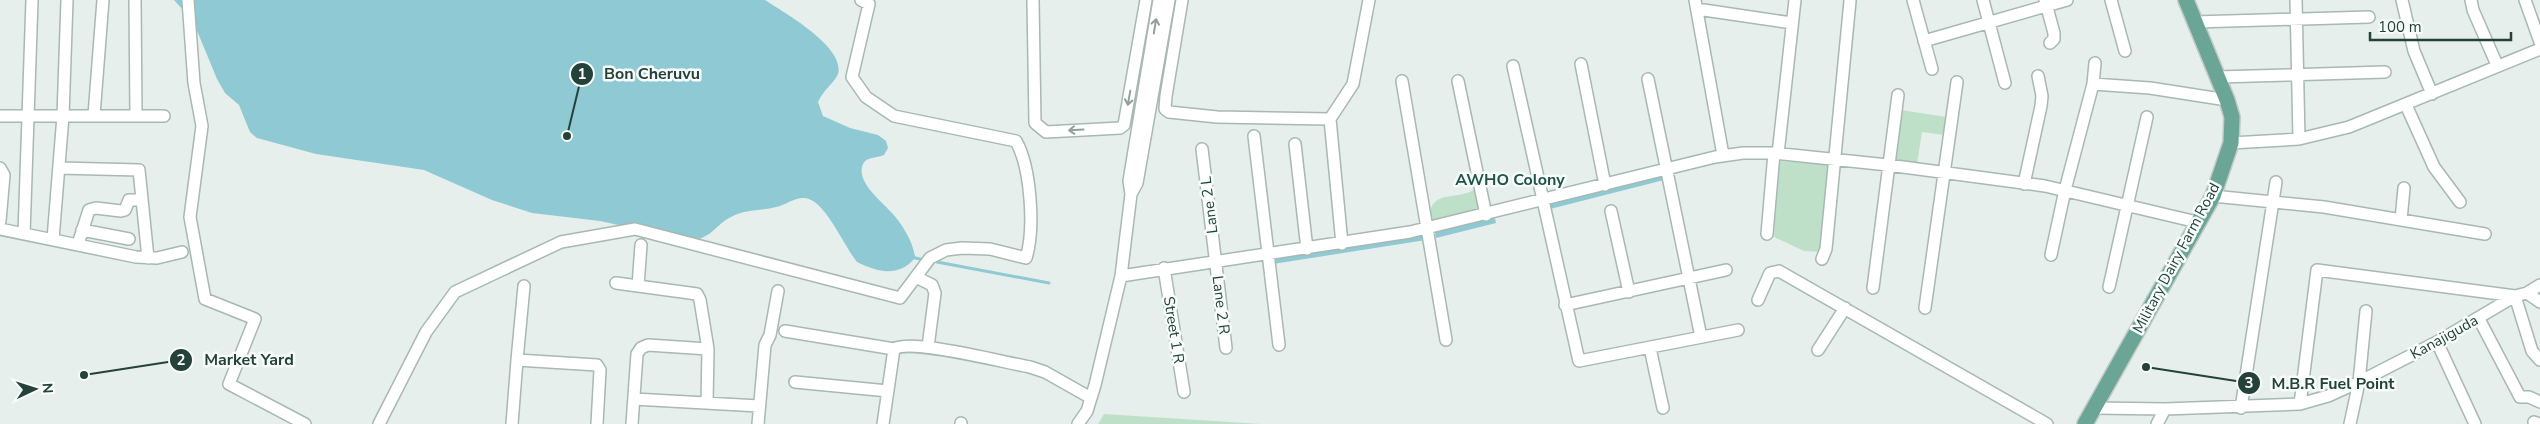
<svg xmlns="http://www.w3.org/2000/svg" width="2540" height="424" viewBox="0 0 2540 424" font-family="'Nunito Sans',sans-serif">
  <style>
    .green { fill: #bfe0c8 }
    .water { fill: #8ec9d4 }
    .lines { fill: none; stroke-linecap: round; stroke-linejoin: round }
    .stream { stroke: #8ec9d4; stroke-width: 3 }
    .minor-casing { stroke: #a8b8b2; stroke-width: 14 }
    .major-casing { stroke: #c2cac8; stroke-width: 18 }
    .minor { stroke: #fff; stroke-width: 11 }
    .major { stroke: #6aa596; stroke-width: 15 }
    .oneway { stroke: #92a09c }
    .labels { text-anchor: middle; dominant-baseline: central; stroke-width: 5; stroke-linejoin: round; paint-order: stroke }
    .street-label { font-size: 15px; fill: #24423a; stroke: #f7fbf9 }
    .neighbourhood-label { font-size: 16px; font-weight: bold; fill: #1f5548; stroke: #f7fbf9 }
    .leader { fill: none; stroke: #24423a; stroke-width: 2 }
    .callout-dot { fill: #24423a; stroke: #f7fbf9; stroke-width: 2 }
    .mark-label { font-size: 15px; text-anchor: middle; font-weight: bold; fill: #fff }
    .callout-label { font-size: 16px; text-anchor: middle; font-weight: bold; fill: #24423a; stroke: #f7fbf9; stroke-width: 5; stroke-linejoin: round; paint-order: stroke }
  </style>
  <rect width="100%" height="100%" fill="#e6efeb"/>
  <path class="green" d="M 1901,110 L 1946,117 L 1945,135 L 1922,132 L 1917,164 L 1894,160 Z
    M 1779,161 L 1829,164 L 1821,252 L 1804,251 L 1774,237 Z
    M 1473,190 L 1476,190 L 1481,213 L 1434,222 L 1430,213 C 1433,190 1459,200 1473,190 Z
    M 1104,414 L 1261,424 L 1098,424 Z"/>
  <path class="water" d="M 174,0 L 765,0 C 783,12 846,47 838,74 C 835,82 823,90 818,102 L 823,116 L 850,128 L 878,135 L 886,141 L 888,148 L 884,155 C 877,158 866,157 863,164 C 855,182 883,202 892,213 C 902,224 914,243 915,258 C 898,278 878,272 857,262 C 844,246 825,200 805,198 C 794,197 786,205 776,207 C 761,211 745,209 731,217 C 715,225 715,235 693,241 L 600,221 L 532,213 L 492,200 L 424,170 L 316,154 L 257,138 L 250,132 L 239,105 L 225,93 L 217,79 L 193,21 Z
    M 1662,175 L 1664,180 L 1550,209 L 1549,204 Z
    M 1495,218 L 1496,223 L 1436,238 L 1435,232 Z
    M 1425,235 L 1426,240 L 1273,264 L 1272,259 Z"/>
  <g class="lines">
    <path class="stream" d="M 911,257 L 920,259
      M 937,262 L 1049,283"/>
    <g class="minor-casing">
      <path id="minor" d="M 135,0 L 136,116
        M 188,0 L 194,83 L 202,126 L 190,217 L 205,299 L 255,319 L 229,384 L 305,424
        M 1033,0 L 1035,123 L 1046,132 L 1120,128 L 1124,125 L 1146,0
        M 1182,0 L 1166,96 L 1165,109 L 1169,112 L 1217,117 L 1330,119 L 1353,84 L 1369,0
        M 1695,0 L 1723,155
        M 1913,0 L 1932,69
        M 1983,0 L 2005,83
        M 2045,0 L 2054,33 L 2054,39 L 2050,43
        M 2111,0 L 2125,51
        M 2296,0 L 2299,139
        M 2402,0 L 2414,51 L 2432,94
        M 2471,0 L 2473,10 L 2497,65
        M 2525,0 L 2540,42
        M 1697,9 L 1792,23
        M 2195,22 L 2369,17
        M 1924,41 L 2067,0
        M 1581,64 L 1605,185
        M 1513,66 L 1579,361 L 1738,330
        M 2218,77 L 2385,72
        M 1648,79 L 1701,337
        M 1402,81 L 1446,340
        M 1458,81 L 1486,215
        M 2093,84 L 2150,88 L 2227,100
        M 2406,105 L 2434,167 L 2460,202
        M 94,115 L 103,0
        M 0,116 L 164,116
        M 1330,119 L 1342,244
        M 1254,136 L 1279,345
        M 2231,143 L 2299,139 L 2349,127 L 2540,49
        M 1295,144 L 1307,249
        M 1202,149 L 1226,348
        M 1778,154 L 1795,0
        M 0,168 L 4,175 L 0,221
        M 59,168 L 139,170 L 148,258
        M 2024,184 L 2041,106 L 2042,96 L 2038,76
        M 1131,194 L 1137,183 L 1169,0
        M 2213,196 L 2324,207 L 2485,234
        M 1611,211 L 1629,292
        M 2401,220 L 2404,188
        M 0,229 L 136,257 L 157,258 L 182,252
        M 82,230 L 129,239
        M 24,234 L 32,0
        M 1767,234 L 1774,153
        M 53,239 L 63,116 L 67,0
        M 78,244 L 89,210 L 96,208 L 121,211 L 125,210 L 129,200 L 142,200
        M 2051,255 L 2065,190 L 2093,84 L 2095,63
        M 1822,259 L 1826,249 L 1850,1
        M 1164,268 L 1184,392
        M 1121,276 L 1410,232 L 1715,157 L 1743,153 L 1774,153 L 1888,165 L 2045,186 L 2197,222
        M 916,277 L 932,285 L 935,293 L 928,347
        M 616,283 L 697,294 L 700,300 L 708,349 L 707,403
        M 638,286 L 641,245
        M 2109,287 L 2147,117
        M 1873,288 L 1898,95
        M 2527,293 L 2540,302
        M 1758,300 L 1770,273 L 1779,271 L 2047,424
        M 1565,305 L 1726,270
        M 1925,308 L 1957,82
        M 2479,319 L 2520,397 L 2529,397 L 2540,402
        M 785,331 L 894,349 C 911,338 1006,363 1030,367 L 1045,372 L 1091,398
        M 2437,342 L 2475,424
        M 1650,348 L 1663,408
        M 1818,350 L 1845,308
        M 517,360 L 524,286
        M 795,382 L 888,391
        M 634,399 L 759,406
        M 2300,404 L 2317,270 L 2515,296 L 2532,351 L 2540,360
        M 2094,408 L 2165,409 L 2300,404 L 2328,396 L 2359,382 L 2437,342 L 2515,296 L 2527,293 L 2540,285
        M 2241,408 L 2276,182
        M 2534,422 L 2539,424
        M 379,424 L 426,332 L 455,292 L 561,242 L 635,229 L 900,298 L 930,258 L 946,250 L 962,248 L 990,249 L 1026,258 C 1035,229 1031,168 1016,141 L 894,116 L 866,97 L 852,77 L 869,4 L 861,0
        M 512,424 L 517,360 L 597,365 L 600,370 L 597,424
        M 632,424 L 637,354 L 641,348 L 648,345 L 708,349
        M 758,424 L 765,345 L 770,335 L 778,291
        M 883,424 L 894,349
        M 961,424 L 961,423
        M 1078,424 L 1087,411 L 1095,385 L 1121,276 L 1131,194 L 1129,181 L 1159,0
        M 2157,424 L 2165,409
        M 2350,424 L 2359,382 L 2366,311"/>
    </g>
    <g class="major-casing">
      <path id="major" d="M 2085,424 L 2213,196 L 2231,143 L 2232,117 L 2227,100 L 2186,0"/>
    </g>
    <use href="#minor" class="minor"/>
    <use href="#major" class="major"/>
  </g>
  <defs><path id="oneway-shaft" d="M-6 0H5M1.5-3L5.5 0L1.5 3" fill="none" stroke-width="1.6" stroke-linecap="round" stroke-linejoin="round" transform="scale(1.25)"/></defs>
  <g class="oneway">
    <use href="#oneway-shaft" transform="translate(1155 26) rotate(-81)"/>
    <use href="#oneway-shaft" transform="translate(1129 98) rotate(100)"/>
    <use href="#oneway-shaft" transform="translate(1076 130) rotate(177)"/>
  </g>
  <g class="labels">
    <g class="street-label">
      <text transform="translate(1209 205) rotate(-97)">Lane 2 L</text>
      <text transform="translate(2176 258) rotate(-62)">Military Dairy Farm Road</text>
      <text transform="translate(1221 305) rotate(83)">Lane 2 R</text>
      <text transform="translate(1174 330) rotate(81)">Street 1 R</text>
      <text transform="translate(2444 337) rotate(-29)">Kanajiguda</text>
    </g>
    <g class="neighbourhood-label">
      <text x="1510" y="180">AWHO Colony</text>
    </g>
  </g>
  <path class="leader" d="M567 136L582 74M84 375L181 360M2146 367L2249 383"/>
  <g class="callout-dot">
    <circle cx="567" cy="136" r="5"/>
    <circle cx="84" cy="375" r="5"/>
    <circle cx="2146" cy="367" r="5"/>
    <circle cx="582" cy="74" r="12"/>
    <circle cx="181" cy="360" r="12"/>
    <circle cx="2249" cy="383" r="12"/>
  </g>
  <g class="mark-label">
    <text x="582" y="79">1</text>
    <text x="181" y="365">2</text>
    <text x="2249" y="388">3</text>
  </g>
  <g class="callout-label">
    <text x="652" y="79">Bon Cheruvu</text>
    <text x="249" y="365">Market Yard</text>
    <text x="2333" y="389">M.B.R Fuel Point</text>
  </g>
  <g transform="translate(35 389) rotate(86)" stroke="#f7fbf9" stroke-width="4" paint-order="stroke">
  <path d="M0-4L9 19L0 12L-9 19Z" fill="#24423a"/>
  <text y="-8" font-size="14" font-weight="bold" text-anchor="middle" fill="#24423a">N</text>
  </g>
  <path d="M2370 32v8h141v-8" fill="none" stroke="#24423a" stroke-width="2.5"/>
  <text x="2378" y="32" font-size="15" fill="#24423a" stroke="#f7fbf9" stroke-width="4" paint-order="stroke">100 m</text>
</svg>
